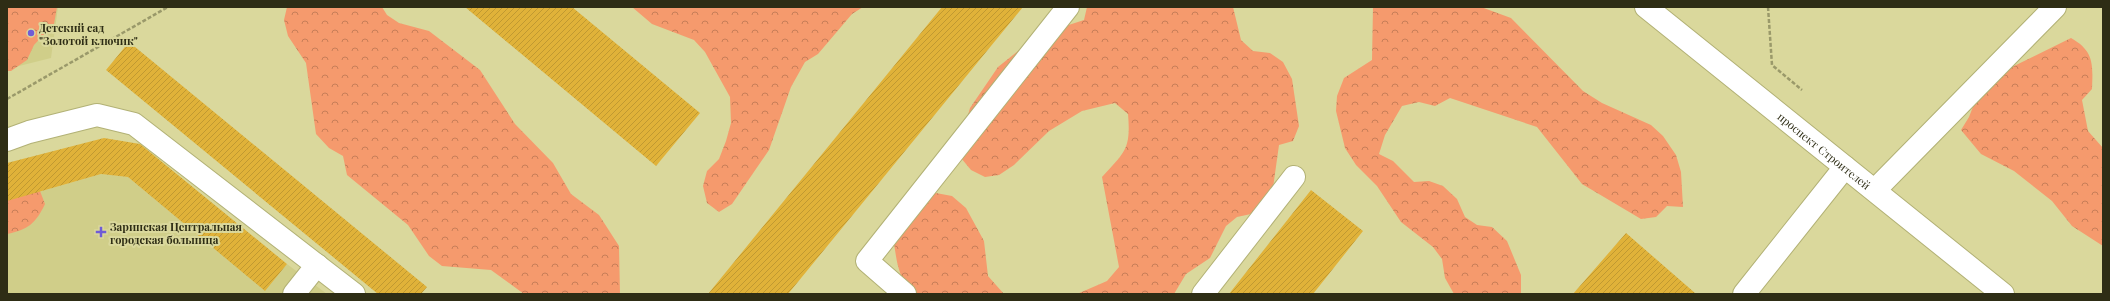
<svg xmlns="http://www.w3.org/2000/svg" width="2110" height="301" viewBox="0 0 2110 301" font-family="'Playfair Display',serif">
  <style>
    .built { fill: #d0ce89 }
    .forest { fill: url(#forest-crowns) }
    .building { fill: url(#building-hatch) }
    .lines { fill: none; stroke-linecap: round; stroke-linejoin: round }
    .minor-casing { stroke: #b2b175; stroke-width: 24 }
    .path { stroke: #9a996a; stroke-width: 2.5; stroke-dasharray: 4 2; stroke-linecap: butt }
    .minor { stroke: #fff; stroke-width: 22 }
    .poi-dot { fill: #705cd6; stroke: #dad89c; stroke-width: 1.5 }
    .labels { text-anchor: middle; dominant-baseline: central; stroke-width: 4; stroke-linejoin: round; paint-order: stroke }
    .poi-label { font-size: 11px; font-weight: bold; fill: #2e2d15; stroke: #dad89c; text-anchor: start }
    .street-label { font-size: 11px; fill: #2e2d15; stroke: #dad89c }
  </style>
  <defs>
    <pattern id="forest-crowns" width="20" height="18" patternUnits="userSpaceOnUse"><rect width="20" height="18" fill="#f59a6d"/><path d="M2 6a3 3 0 1 1 6 0M12 15a3 3 0 1 1 6 0" fill="none" stroke="#c77e58"/></pattern>
    <pattern id="building-hatch" width="6" height="6" patternUnits="userSpaceOnUse"><rect width="6" height="6" fill="#e0b239"/><path d="M-1 1l2-2M0 6l6-6M5 7l2-2" fill="none" stroke="#c09931"/></pattern>
  </defs>
  <rect width="100%" height="100%" fill="#dad89c"/>
  <path class="built" d="M 7,7 L 58,7 L 51,58 L 7,69 Z
    M 101,174 L 128,177 L 265,290 L 287,264 L 327,294 L 7,294 L 7,201 Z"/>
  <path class="forest" d="M 7,7 L 57,7 L 54,24 L 34,45 L 27,60 L 11,71 L 7,71 Z
    M 287,7 L 382,7 L 387,15 L 399,23 L 429,31 L 480,70 L 515,124 L 553,163 L 571,194 L 599,215 L 619,246 L 620,294 L 524,294 L 491,270 L 442,266 L 429,256 L 408,225 L 347,175 L 343,156 L 329,148 L 316,134 L 306,63 L 288,36 L 284,20 Z
    M 632,7 L 863,7 L 852,14 L 818,54 L 805,62 L 791,87 L 769,150 L 732,204 L 719,212 L 707,203 L 703,186 L 707,171 L 719,159 L 726,141 L 731,123 L 730,97 L 705,52 L 694,40 L 652,24 Z
    M 1087,7 L 1233,7 L 1241,40 L 1253,51 L 1270,53 L 1283,62 L 1292,79 L 1299,126 L 1293,141 L 1279,145 L 1272,195 L 1265,207 L 1251,214 L 1237,217 L 1226,226 L 1210,258 L 1186,274 L 1174,294 L 1077,294 L 1107,281 L 1119,267 L 1102,177 C 1125,152 1131,149 1128,114 L 1115,103 L 1082,111 L 1049,131 L 1014,165 L 999,175 L 985,177 L 971,170 L 961,158 L 960,142 L 970,108 L 998,67 L 1038,35 L 1084,20 Z
    M 1373,7 L 1481,7 L 1511,18 L 1583,91 L 1602,103 L 1651,125 L 1663,136 L 1676,155 L 1681,172 L 1683,207 L 1667,206 L 1656,217 L 1641,219 L 1582,184 L 1537,127 L 1450,98 L 1435,106 L 1419,102 L 1402,106 L 1385,135 L 1379,154 L 1393,161 L 1414,182 L 1429,181 L 1443,186 L 1457,199 L 1465,217 L 1477,225 L 1492,227 L 1507,241 L 1521,275 L 1521,294 L 1454,294 L 1445,278 L 1442,259 L 1433,247 L 1401,222 L 1377,186 L 1356,165 L 1345,148 L 1336,111 L 1337,96 L 1344,78 L 1372,60 Z
    M 2071,38 C 2094,51 2093,64 2092,89 L 2082,100 L 2088,131 L 2103,148 L 2103,246 L 2072,226 L 2052,201 L 2014,171 L 1981,154 L 1961,130 L 1969,117 L 1978,94 L 2014,66 Z
    M 920,190 L 952,196 L 966,208 L 984,241 L 988,276 L 1004,294 L 919,294 C 897,284 897,259 893,238 Z
    M 40,191 L 45,204 C 36,223 28,230 7,234 L 7,192 Z"/>
  <path class="building" d="M 465,7 L 572,7 L 700,113 L 656,166 Z
    M 942,7 L 1023,7 L 788,294 L 708,294 Z
    M 129,42 L 427,287 L 421,294 L 378,294 L 106,70 Z
    M 104,138 L 140,144 L 287,264 L 265,291 L 128,177 L 101,174 L 7,201 L 7,163 Z
    M 1311,190 L 1363,231 L 1313,294 L 1229,294 Z
    M 1626,233 L 1695,293 L 1694,294 L 1573,294 Z"/>
  <g class="lines">
    <g class="minor-casing">
      <g id="minor">
        <path id="s1" d="M 1646,7 L 2003,294"/>
        <path d="M 7,140 L 29,132 L 97,115 L 134,124 L 354,294"/>
        <path d="M 1875,190 L 2055,7"/>
        <path d="M 294,294 L 317,265"/>
        <path d="M 905,294 L 867,261 L 1068,7"/>
        <path d="M 1203,294 L 1294,177"/>
        <path d="M 1744,294 L 1845,167"/>
      </g>
    </g>
    <path class="path" d="M 1768,7 L 1772,65 L 1802,90
      M 7,99 L 168,7"/>
    <use href="#minor" class="minor"/>
  </g>
  <g class="poi-dot">
    <circle cx="31" cy="33" r="4"/>
    <path d="M99 226h4v4h4v4h-4v4h-4v-4h-4v-4h4z"/>
  </g>
  <g class="labels">
    <g class="poi-label">
      <text x="39" y="27">Детский сад<tspan x="39" dy="13">"Золотой ключик"</tspan></text>
      <text x="110" y="226">Заринская Центральная<tspan x="110" dy="13">городская больница</tspan></text>
    </g>
    <g class="street-label">
      <text stroke="none"><textPath href="#s1" startOffset="229">проспект Строителей</textPath></text>
    </g>
  </g>
  <rect width="2110" height="301" fill="none" stroke="#2e2d15" stroke-width="16"/>
</svg>
